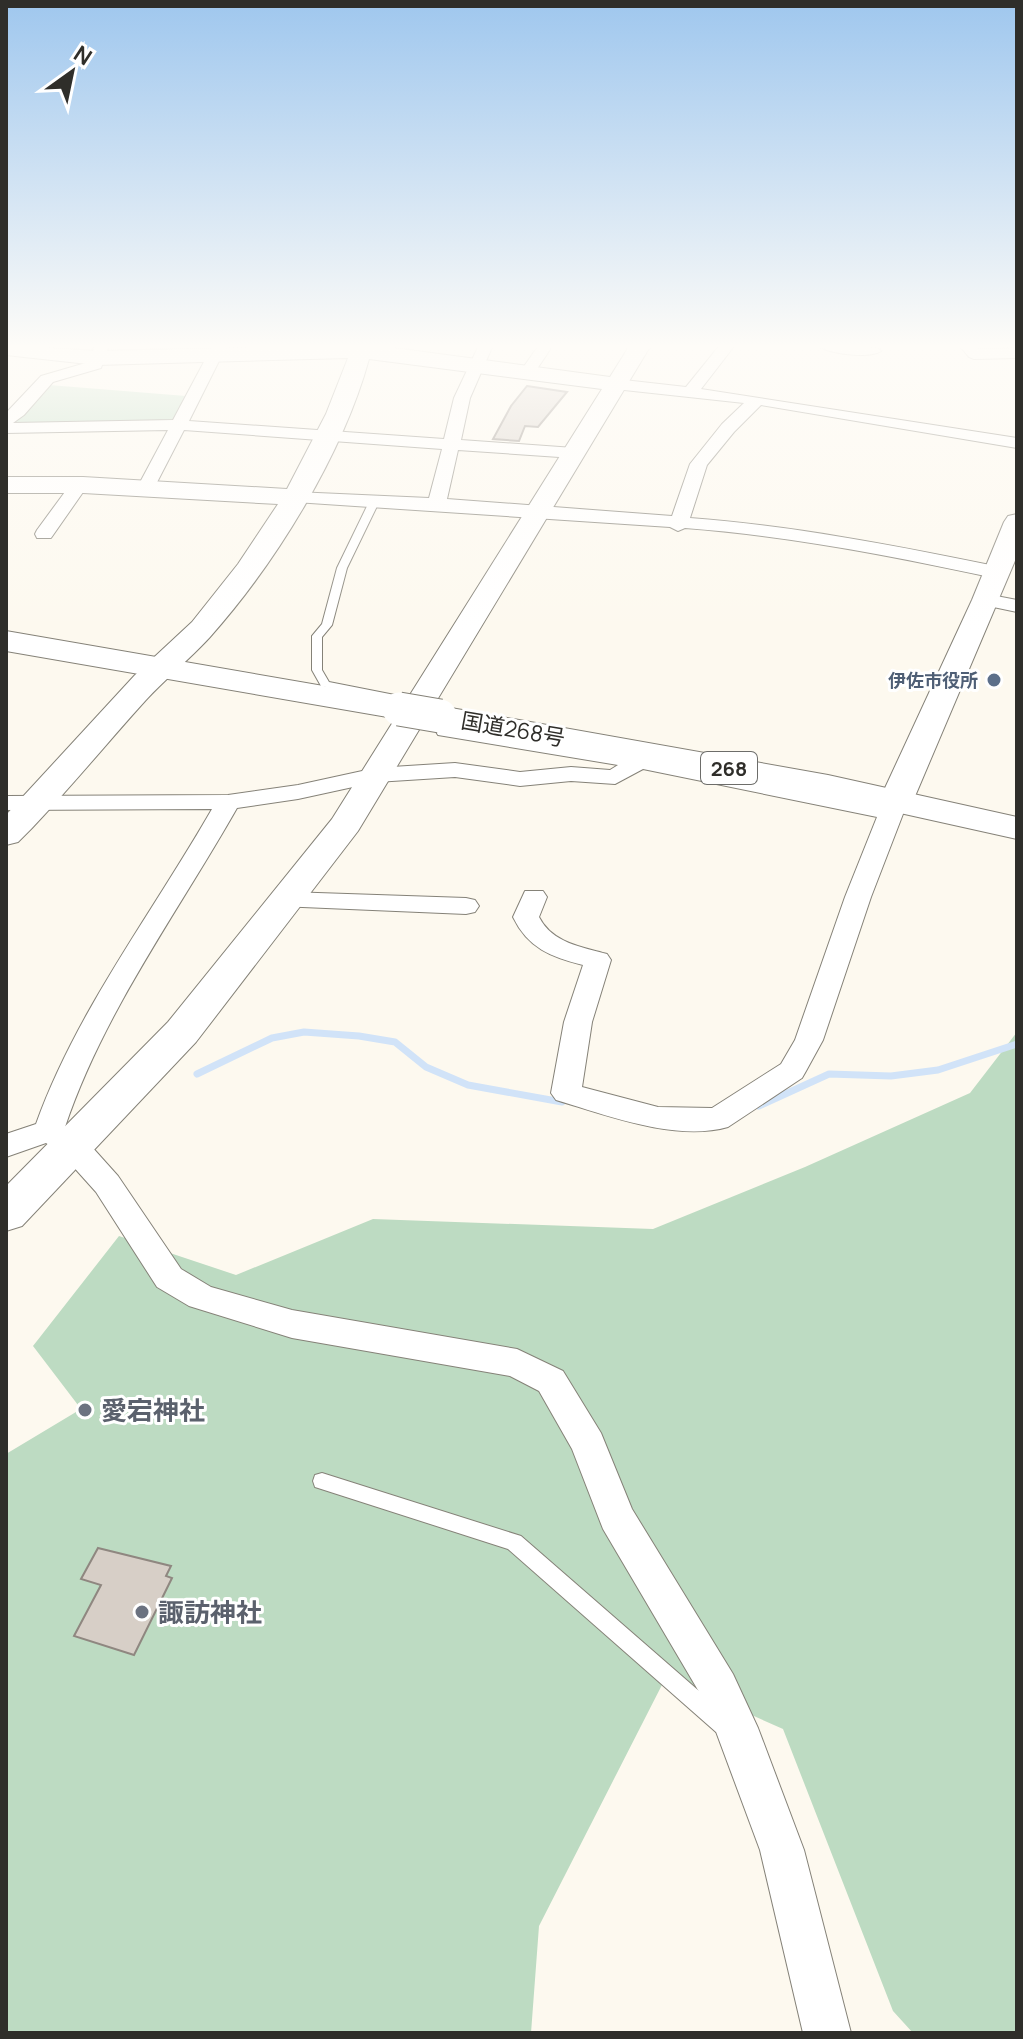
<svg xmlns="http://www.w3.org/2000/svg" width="1023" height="2039" viewBox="0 0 1023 2039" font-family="Manrope,'Noto Sans JP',sans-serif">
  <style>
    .green { fill: #bddbc2 }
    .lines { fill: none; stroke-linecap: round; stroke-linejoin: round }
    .stream { stroke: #d1e3f8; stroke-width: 7 }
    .building { fill: #d7cfc7; stroke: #8f8780; stroke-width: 2 }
    .lane-casing { stroke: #858278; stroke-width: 2 }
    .street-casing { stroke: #858278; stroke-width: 2 }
    .secondary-casing { stroke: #858278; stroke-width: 2 }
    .highway-casing { stroke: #858278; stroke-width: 2 }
    .lane { fill: #fff; fill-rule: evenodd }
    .street { fill: #fff; fill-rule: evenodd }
    .secondary { fill: #fff; fill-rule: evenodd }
    .highway { fill: #fff; fill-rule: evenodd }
    .highway-bridge-casing { stroke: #858278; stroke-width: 35; stroke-linecap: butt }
    .highway-bridge { stroke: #fff; stroke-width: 33 }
    .service-dot { fill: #5c6f8a; stroke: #fff; stroke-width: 3 }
    .worship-dot { fill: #6b7280; stroke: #fff; stroke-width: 3 }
    .labels { text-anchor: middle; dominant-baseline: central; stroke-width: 6; stroke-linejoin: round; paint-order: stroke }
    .far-service-label { font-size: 18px; font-weight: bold; fill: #4e5e75; stroke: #fff; text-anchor: end }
    .shield { fill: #fff; stroke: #6d6d6a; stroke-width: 2 }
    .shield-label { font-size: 20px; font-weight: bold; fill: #2f2e2a }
    .street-label { font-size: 22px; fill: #2f2e2a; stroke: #fff }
    .near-worship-label { font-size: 26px; font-weight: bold; fill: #5b616d; stroke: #fff; text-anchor: start }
  </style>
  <rect width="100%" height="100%" fill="#fdf9ef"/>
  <path class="green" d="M 49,385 L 186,396 L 175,421 L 6,424 L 25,414 Z
    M 1017,1032 L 1017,2033 L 913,2033 L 893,2011 L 783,1729 L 666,1677 L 539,1926 L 531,2033 L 6,2033 L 6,1454 L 81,1409 L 33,1346 L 119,1236 L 236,1275 L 373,1219 L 653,1229 L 805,1167 L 970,1093 Z"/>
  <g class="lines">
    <path class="stream" d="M 197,1074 L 272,1038 L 304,1032 L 359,1036 L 395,1042 L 426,1067 L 468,1085 L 562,1102
      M 759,1106 L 829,1074 L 891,1076 L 938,1070 L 1017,1044"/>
  </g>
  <path class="building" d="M 527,386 L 567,392 L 538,427 L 525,426 L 519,441 L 493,439 L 511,406 Z
    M 98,1548 L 171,1566 L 166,1576 L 172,1578 L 134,1655 L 74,1636 L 101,1585 L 81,1579 Z"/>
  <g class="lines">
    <g class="lane-casing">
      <path id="lane" d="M 374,499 L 379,502 L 347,568 L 332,625 L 322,637 L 322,670 L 329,682 L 410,698 L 410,702 L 406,703 L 321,686 L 312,670 L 312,636 L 322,624 L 337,568 L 369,502 Z
        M 322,1473 L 521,1536 L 730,1718 L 733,1725 L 730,1732 L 723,1735 L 716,1732 L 508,1549 L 315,1487 L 313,1481 L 315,1475 Z"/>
    </g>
    <g class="street-casing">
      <path id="street" d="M 95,345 L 109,345 L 101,368 L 53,382 L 24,415 L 13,423 L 173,420 L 213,345 L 227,345 L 189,421 L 444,439 L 454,398 L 479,345 L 493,345 L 470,398 L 461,440 L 574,448 L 583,453 L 574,458 L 458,450 L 447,499 L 672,516 L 690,464 L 722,424 L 744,403 L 615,389 L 607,384 L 615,379 L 686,387 L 720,345 L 735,345 L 701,389 L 1017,438 L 1017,448 L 761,405 L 734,432 L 707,465 L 690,518 C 793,526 893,545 995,566 L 1005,572 L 995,578 C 892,556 790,536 685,528 L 678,531 L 670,527 L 295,502 L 286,497 L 295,492 L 429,498 L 442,449 L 184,430 L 152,492 L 140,492 L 137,488 L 168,430 L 6,433 L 6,413 L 41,376 L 89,362 Z
        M 539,345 L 553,345 L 533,375 L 523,375 L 520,372 Z
        M 818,345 L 878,348 L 881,351 C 870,359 827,354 818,345 Z
        M 959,345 L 974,345 L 978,349 L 1017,348 L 1017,358 L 974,359 L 969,357 Z
        M 79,480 L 88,485 L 51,538 L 37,538 L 35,534 L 37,530 L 73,481 Z
        M 986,594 L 1017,600 L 1017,612 L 979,604 L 976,600 L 979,596 Z
        M 446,723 L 639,754 L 883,804 L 888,796 L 904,796 L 908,801 L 871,897 L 823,1040 L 806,1071 L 802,1078 L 728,1127 C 676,1142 606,1115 556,1100 L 551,1093 L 564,1022 L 583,965 C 551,957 528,948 513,917 L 525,891 L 543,891 L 547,897 L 539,917 C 552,943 582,947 607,954 L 611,960 L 592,1022 L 582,1087 L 658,1107 L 712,1108 L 781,1064 L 795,1040 L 845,897 L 877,817 L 643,769 L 615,784 L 571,781 L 520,786 L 455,777 L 376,782 L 298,799 L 237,808 C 177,914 104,1011 65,1127 L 83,1137 L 118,1176 L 181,1269 L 211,1287 L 292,1310 L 517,1349 L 563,1371 L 601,1433 L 632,1509 L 733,1674 L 758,1728 L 804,1850 L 851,2033 L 803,2033 L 760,1850 L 705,1702 L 603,1529 L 572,1449 L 539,1391 L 510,1376 L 292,1338 L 189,1306 L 157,1287 L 96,1192 L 61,1153 L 46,1143 L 6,1157 L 6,1134 L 36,1124 C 77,1010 152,914 212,809 L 6,810 L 6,796 L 228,795 L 298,785 L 376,768 L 455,763 L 520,772 L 571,767 L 610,770 L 618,765 L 438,735 L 435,730 Z
        M 288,892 L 466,898 L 475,900 L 479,906 L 475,912 L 466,914 L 279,906 L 275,900 L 279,894 Z"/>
    </g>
    <g class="secondary-casing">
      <path id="secondary" d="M 6,345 L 97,351 L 372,345 L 610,377 L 630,345 L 651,345 L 358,831 L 196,1042 L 22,1226 L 6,1231 L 6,1186 L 168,1022 L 332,819 L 602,389 L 369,359 C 343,454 276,563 210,637 C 190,659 166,678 145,701 C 107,743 71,787 32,828 L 18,842 L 6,845 L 6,815 L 135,675 L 192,622 L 238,564 L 278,504 L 83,493 L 6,493 L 6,477 L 83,477 L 287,489 L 326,414 L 348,358 L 97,365 L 6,355 Z
        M 1017,514 L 1017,556 L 913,801 L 908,808 L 896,811 L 884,808 L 879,801 L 972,600 L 1004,522 L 1008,516 Z"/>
    </g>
    <g class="highway-casing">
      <path id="highway" d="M 6,631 L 399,699 L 411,702 L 416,709 L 411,716 L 399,719 L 6,651 Z
        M 440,706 L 828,775 L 1017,817 L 1017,839 L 828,797 L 428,723 L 423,716 L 428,709 Z"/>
    </g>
    <use href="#lane" class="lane"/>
    <use href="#street" class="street"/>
    <use href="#secondary" class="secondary"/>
    <use href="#highway" class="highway"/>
    <g class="highway-bridge-casing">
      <path id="highway-bridge" d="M 399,709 L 440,716"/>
    </g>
    <use href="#highway-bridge" class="highway-bridge"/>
  </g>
  <linearGradient id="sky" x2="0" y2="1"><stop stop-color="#9fc7ee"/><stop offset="0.55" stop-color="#fefcf8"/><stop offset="1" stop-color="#fefcf8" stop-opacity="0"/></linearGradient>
  <rect width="1023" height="630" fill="url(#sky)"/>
  <circle class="service-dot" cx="994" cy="680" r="8"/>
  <g class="worship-dot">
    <circle cx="85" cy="1410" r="8"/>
    <circle cx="142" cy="1612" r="8"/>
  </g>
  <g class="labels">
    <g class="far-service-label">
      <text x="978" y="680">伊佐市役所</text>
    </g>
    <rect class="shield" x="701" y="752" width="56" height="32" rx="6"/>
    <g class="shield-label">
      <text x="729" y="768">268</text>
    </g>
    <g class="street-label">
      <text transform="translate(513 729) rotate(10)">国道268号</text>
    </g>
    <g class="near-worship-label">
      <text x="101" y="1410">愛宕神社</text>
      <text x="158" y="1612">諏訪神社</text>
    </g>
  </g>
  <rect width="1023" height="2039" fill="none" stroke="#2f2e2a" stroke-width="16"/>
  <g transform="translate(72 72) rotate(33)" stroke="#ffffff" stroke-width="6" paint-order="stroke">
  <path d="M0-6L14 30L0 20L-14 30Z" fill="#2f2e2a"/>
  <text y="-12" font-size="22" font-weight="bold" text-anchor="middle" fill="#2f2e2a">N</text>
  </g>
</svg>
